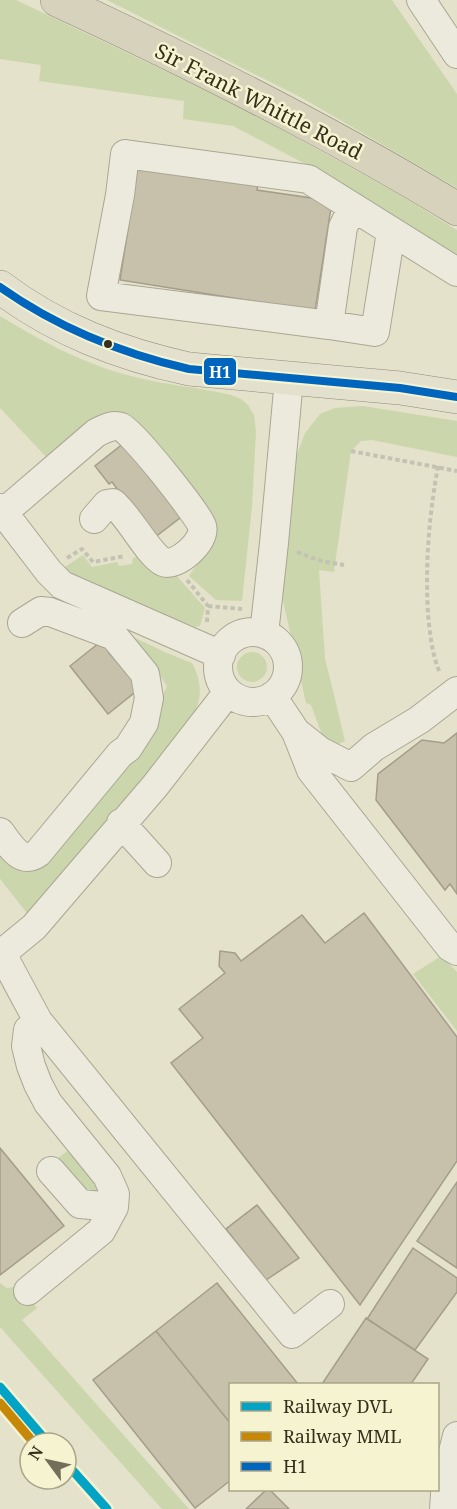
<svg xmlns="http://www.w3.org/2000/svg" width="457" height="1509" viewBox="0 0 457 1509" font-family="'Noto Serif',serif">
  <style>
    .green { fill: #ccd6ac }
    .building { fill: #c7c0ab; stroke: #a49d8a; stroke-width: 1.5 }
    .lines { fill: none; stroke-linecap: round; stroke-linejoin: round }
    .minor-casing { stroke: #a9a694; stroke-width: 30 }
    .major-casing { stroke: #8e8b7a; stroke-width: 34 }
    .highway-casing { stroke: #8e8b7a; stroke-width: 34 }
    .path { stroke: #c4c2b3; stroke-width: 4; stroke-dasharray: 4.5 3; stroke-linecap: butt }
    .minor { stroke: #eceadc; stroke-width: 28 }
    .major { stroke: #e3e1cd; stroke-width: 33 }
    .highway { stroke: #d6d2bb; stroke-width: 33 }
    .bus-1-casing { stroke: #f5f3d0; stroke-width: 12 }
    .bus-1 { stroke: #0065bd; stroke-width: 8 }
    .rail-1-casing { stroke: #f5f3d0; stroke-width: 14 }
    .rail-2-casing { stroke: #f5f3d0; stroke-width: 14 }
    .rail-1 { stroke: #03a3c5; stroke-width: 9 }
    .rail-2 { stroke: #c78807; stroke-width: 9 }
    .bus-dot { fill: #362f1d; stroke: #f5f3d0; stroke-width: 2 }
    .labels { text-anchor: middle; dominant-baseline: central; stroke-width: 5; stroke-linejoin: round; paint-order: stroke }
    .street-label { font-size: 21px; fill: #362f1d; stroke: #f5f3d0 }
    .line-badge { stroke: #f5f3d0; stroke-width: 2 }
    .badge-label { font-size: 16px; text-anchor: middle; font-weight: bold; fill: #fff }
  </style>
  <rect width="100%" height="100%" fill="#e4e2ca"/>
  <path class="green" d="M 0,0 L 16,0 L 239,106 L 395,192 L 457,230 L 457,254 L 313,168 L 233,126 L 183,119 L 184,101 L 39,81 L 41,65 L 0,59 Z
    M 107,0 L 392,0 L 457,94 L 457,188 L 304,99 Z
    M 0,316 C 41,341 84,364 131,376 C 164,385 198,387 231,395 L 241,399 L 248,405 L 254,415 L 256,431 L 252,507 L 242,601 L 216,600 L 189,576 L 212,542 L 127,422 L 49,460 L 0,408 Z
    M 363,406 L 457,421 L 457,457 L 372,440 L 361,441 L 351,451 L 334,572 L 319,570 L 325,658 L 345,741 L 333,747 L 327,744 L 321,732 L 311,705 L 306,703 L 281,592 L 296,457 L 305,433 L 320,414 L 335,408 Z
    M 149,554 L 187,564 L 177,576 L 205,608 L 200,626 L 196,627 L 70,578 L 62,569 L 83,555 L 92,567 L 117,562 L 119,566 L 132,564 L 133,558 Z
    M 124,633 C 147,643 169,655 192,663 C 204,685 202,704 188,724 L 32,912 L 27,913 L 0,879 L 0,851 L 19,868 L 165,691 L 167,686 L 152,664 Z
    M237 667a15 15 0 1 1 30 0a15 15 0 1 1-30 0Z
    M 441,956 L 457,972 L 457,1031 L 413,974 Z
    M 71,1148 L 104,1186 L 95,1195 L 83,1186 L 58,1158 Z
    M 0,1283 L 7,1288 L 20,1286 L 37,1308 L 22,1320 L 189,1509 L 162,1509 L 0,1327 Z"/>
  <path class="building" d="M 138,165 L 258,184 L 257,190 L 332,201 L 315,311 L 120,280 Z
    M 129,439 L 185,514 L 154,538 L 112,482 L 109,484 L 95,466 Z
    M 104,639 L 112,650 L 109,653 L 117,662 L 119,660 L 139,689 L 108,714 L 70,666 Z
    M 457,733 L 457,894 L 450,884 L 445,890 L 376,800 L 378,774 L 422,740 L 444,743 Z
    M 364,913 L 457,1037 L 457,1161 L 360,1305 L 171,1063 L 203,1038 L 179,1009 L 225,973 L 219,966 L 220,951 L 235,953 L 241,961 L 302,915 L 325,943 Z
    M 0,1148 L 64,1226 L 0,1275 Z
    M 457,1182 L 457,1268 L 417,1241 Z
    M 257,1205 L 299,1258 L 266,1280 L 226,1229 Z
    M 413,1248 L 457,1278 L 457,1292 L 415,1350 L 367,1319 Z
    M 217,1283 L 298,1384 L 231,1384 L 231,1424 L 156,1331 Z
    M 366,1318 L 428,1359 L 411,1384 L 322,1384 Z
    M 156,1331 L 231,1424 L 231,1480 L 195,1508 L 93,1380 Z
    M 266,1490 L 270,1490 L 289,1509 L 246,1509 Z"/>
  <g class="lines">
    <g class="minor-casing">
      <path id="minor" d="M 421,0 L 457,54
        M 353,207 L 343,227 L 329,325 L 375,332 L 391,232
        M 329,325 L 101,296 L 120,195 L 125,154 L 308,179 L 457,272
        M 0,508 L 49,572 L 62,585 L 221,655
        M 4,512 L 96,433 C 104,429 112,424 121,427 C 133,432 197,513 202,526 C 207,541 176,568 163,562 C 148,554 129,516 113,503 L 107,504 L 94,519
        M218 667a35 35 0 1 1 70 0a35 35 0 1 1-70 0Z
        M 264,634 L 274,543 L 289,379
        M 272,696 L 296,732 L 311,770 L 450,947 L 457,951
        M 296,732 L 320,751 L 351,767 L 374,747 L 419,720 L 457,691
        M 121,823 L 157,863
        M 0,832 C 9,844 21,866 38,853 L 120,754 L 128,748 L 144,723 L 149,698 L 145,674 L 114,636 L 50,612 L 41,611 L 22,623
        M 2,954 L 38,1021 L 28,1030 L 26,1046 L 31,1066 L 38,1084 L 48,1103 L 107,1176 L 115,1194 L 114,1207 L 101,1231 L 28,1291
        M 0,955 L 34,927 L 155,786 L 228,692
        M 38,1021 L 292,1334 L 330,1304
        M 51,1171 L 80,1204 L 114,1207
        M 444,1509 L 446,1480 L 457,1436"/>
    </g>
    <g class="major-casing">
      <path id="major" d="M 0,287 C 57,330 120,354 189,369 L 400,388 L 457,397"/>
    </g>
    <g class="highway-casing">
      <path id="highway" d="M 57,0 C 193,63 329,131 457,209"/>
    </g>
    <path class="path" d="M 351,451 L 457,471
      M 438,466 C 429,516 425,564 428,614 C 430,634 432,655 440,673
      M 297,552 L 321,561 L 344,565
      M 67,558 L 82,549 L 93,562 L 125,556
      M 187,580 L 208,606 L 207,622
      M 208,606 L 242,609"/>
    <use href="#minor" class="minor"/>
    <use href="#major" class="major"/>
    <use href="#highway" class="highway"/>
    <g class="bus-1-casing">
      <path id="bus-1" d="M 0,287 C 58,328 120,353 189,369 L 400,388 L 457,397"/>
    </g>
    <use href="#bus-1" class="bus-1"/>
    <g class="rail-1-casing">
      <path id="rail-1" d="M 0,1387 L 48,1443
        M 66,1463 L 107,1509"/>
    </g>
    <g class="rail-2-casing">
      <path id="rail-2" d="M 0,1403 L 34,1443"/>
    </g>
    <use href="#rail-1" class="rail-1"/>
    <use href="#rail-2" class="rail-2"/>
  </g>
  <circle class="bus-dot" cx="108" cy="344" r="5"/>
  <g class="labels">
    <g class="street-label">
      <text transform="translate(259 101) rotate(27)">Sir Frank Whittle Road</text>
    </g>
  </g>
  <rect class="line-badge" x="203" y="357" width="34" height="29" rx="6" fill="#0065bd"/>
  <g class="badge-label">
    <text x="220" y="378">H1</text>
  </g>
  <rect x="229" y="1383" width="210" height="108" fill="#f5f3d0" stroke="#a9a588" stroke-width="1.5"/>
  <rect x="241" y="1402" width="30" height="9" fill="#03a3c5" stroke="#a9a588" stroke-width="1.5"/>
  <text x="283" y="1413" font-size="18" fill="#362f1d">Railway DVL</text>
  <rect x="241" y="1432" width="30" height="9" fill="#c78807" stroke="#a9a588" stroke-width="1.5"/>
  <text x="283" y="1443" font-size="18" fill="#362f1d">Railway MML</text>
  <rect x="241" y="1462" width="30" height="9" fill="#0065bd" stroke="#a9a588" stroke-width="1.5"/>
  <text x="283" y="1473" font-size="18" fill="#362f1d">H1</text>
  <g transform="translate(48 1461) rotate(303)"><circle r="28" fill="#f5f3d0" stroke="#a9a588" stroke-width="1.5"/>
  <path d="M0-4.5L10 22L0 15L-10 22Z" fill="#736e5a"/>
  <text y="-9" font-size="16" font-weight="bold" text-anchor="middle" fill="#362f1d">N</text>
  </g>
</svg>
